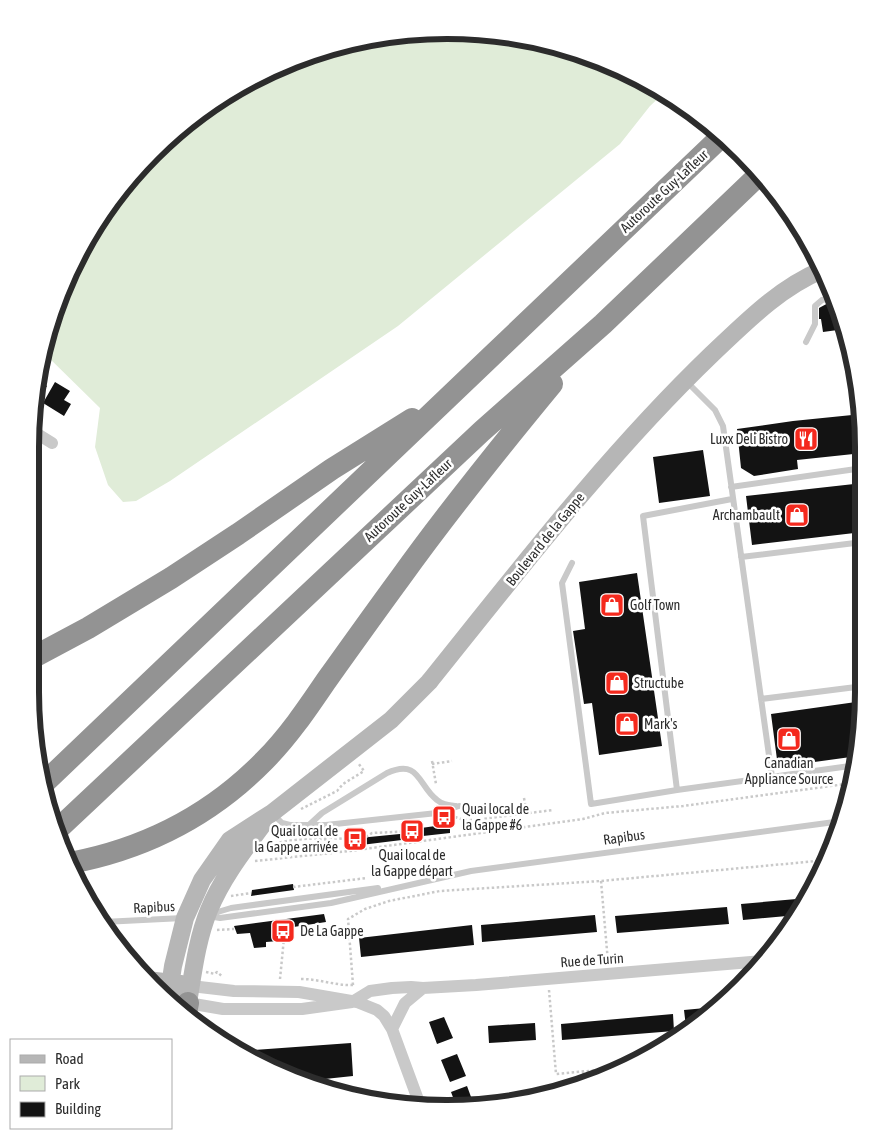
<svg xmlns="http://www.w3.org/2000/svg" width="894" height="1139" viewBox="0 0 894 1139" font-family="'Asap Condensed',sans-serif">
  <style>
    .green { fill: #e0ecd8 }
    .building { fill: #131313 }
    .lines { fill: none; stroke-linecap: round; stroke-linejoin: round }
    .path { stroke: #c9c9c9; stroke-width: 2.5; stroke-dasharray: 2.5 2.5; stroke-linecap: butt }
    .lane { stroke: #c9c9c9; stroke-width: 6 }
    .street { stroke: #c9c9c9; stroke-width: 12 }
    .secondary { stroke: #b6b6b6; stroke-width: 18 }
    .highway { stroke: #939393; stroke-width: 22 }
    .labels { text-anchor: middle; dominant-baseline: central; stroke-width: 5; stroke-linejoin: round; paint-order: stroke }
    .street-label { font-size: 14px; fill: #2c2c2c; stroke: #fff }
    .poi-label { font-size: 14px; fill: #2c2c2c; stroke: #fff; text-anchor: start }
    .rim { fill: none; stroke: #2c2c2c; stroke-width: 6 }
  </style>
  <rect width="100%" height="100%" fill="#fff"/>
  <path class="green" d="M 474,31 L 555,44 L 631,73 L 664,93 L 650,106 L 620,144 L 398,326 L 170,481 L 136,501 L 123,502 L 108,485 L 95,447 L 100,408 L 44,353 L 52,313 L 116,193 L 172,133 L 238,86 L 313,52 L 392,34 Z"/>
  <path class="building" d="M 832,301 L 836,301 L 842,313 L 845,329 L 823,332 L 821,319 L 819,319 L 819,308 Z
    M 39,381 L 47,386 L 37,401 L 35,399 Z
    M 55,382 L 70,391 L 64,400 L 71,404 L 64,416 L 43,403 Z
    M 862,414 L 863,453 L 797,460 L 798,469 L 754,476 L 741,468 L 737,429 L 793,421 Z
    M 703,450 L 710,496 L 659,503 L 653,457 Z
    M 863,483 L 863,532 L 752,545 L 746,496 Z
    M 637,573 L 662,746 L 599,755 L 592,703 L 584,704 L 573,631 L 585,629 L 579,582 Z
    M 863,701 L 858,756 L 778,767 L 771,714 Z
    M 450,824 L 450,833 L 423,836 L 421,828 Z
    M 410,833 L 410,839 L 361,845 L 359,838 Z
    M 293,884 L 294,890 L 251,896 L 252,890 Z
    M 808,898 L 798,915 L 743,920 L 741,904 Z
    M 727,907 L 729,924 L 617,933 L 615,916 Z
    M 324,914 L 326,922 L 287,928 L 289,937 L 279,938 L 279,941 L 266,942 L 266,947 L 254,948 L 250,933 L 237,934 L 234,926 Z
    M 595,915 L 597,932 L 482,942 L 481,925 Z
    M 472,925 L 474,945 L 361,957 L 359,938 Z
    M 716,1007 L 690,1027 L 686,1027 L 684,1010 Z
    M 673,1014 L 674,1031 L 562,1040 L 561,1024 Z
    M 444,1017 L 453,1038 L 437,1044 L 429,1022 Z
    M 535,1023 L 536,1040 L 489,1043 L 488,1026 Z
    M 351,1043 L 353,1076 L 306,1081 L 240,1054 L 239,1051 Z
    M 457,1054 L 466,1076 L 450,1082 L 441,1060 Z
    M 467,1086 L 474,1105 L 457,1108 L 451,1092 Z"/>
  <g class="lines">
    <path class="path" d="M 432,761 L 436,784
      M 432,764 L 452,761
      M 524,798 L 527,814
      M 491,803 L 492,818
      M 301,809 L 337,791 L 343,784 L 364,771 L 358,763
      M 455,817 L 464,820 L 474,820 L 553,810
      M 366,837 L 372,833 L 416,831 L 423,824
      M 320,838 L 322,855
      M 325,838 L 327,854
      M 265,846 C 296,837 327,837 360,840
      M 255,861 L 350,851 L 583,819 L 605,813 L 683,806 L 853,783
      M 601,881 L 608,962
      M 293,887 L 367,878
      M 231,896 L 251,893
      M 217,930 L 234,929
      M 206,972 L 215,974 L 217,972 L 223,977
      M 280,979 L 284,938
      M 301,979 C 320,979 336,986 355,985
      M 353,985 L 348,919 L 365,909 L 389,901 L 440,891 L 601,881 L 828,860
      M 549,990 L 556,1074 L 620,1068
      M 583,1072 L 585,1082"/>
    <path class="lane" d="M 806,342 L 815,324 L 815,306 L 822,300 L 834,297
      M 686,381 L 715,410 L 723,426 L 772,777
      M 731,487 L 863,468
      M 732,499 L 643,516 L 677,790 L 857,765
      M 741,557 L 863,542
      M 572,563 L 562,583 L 591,804 L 677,790
      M 761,699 L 864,686
      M 273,814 L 282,823 L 290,825 L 326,825 L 437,813 L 459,806
      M 309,825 L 322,813 L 387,773 C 420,758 418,786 437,800 C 443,805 448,805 456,806
      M 211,914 L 231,908 L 378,888
      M 208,916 L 220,918 L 331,903 L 471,871 L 842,821
      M 103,922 L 183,918"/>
    <path class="street" d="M 31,430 L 52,443
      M 191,986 L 234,991 L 299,992 L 357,1002 L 377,1010 L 384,1016 L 392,1029 L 420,1105
      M 188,1003 L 223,1009 L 302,1009 L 352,1002 L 370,991 L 392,988 L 411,987 L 423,988 L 476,985 L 763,961
      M 392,1029 L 405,1003 L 423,988"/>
    <path class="secondary" d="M 147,980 L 181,984
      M 168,999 L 173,966 L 185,918 L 202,880 L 230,840 L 272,813 L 391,720 L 429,682 C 519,570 608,454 712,354 C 746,322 779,288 822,270
      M 175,1000 L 188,1003 C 193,973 197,939 209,910 C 222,878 244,850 264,823"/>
    <path class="highway" d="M 30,659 L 88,628 L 171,578 L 238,534 L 332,469 L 412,419
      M 42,785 C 270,569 495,352 722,136
      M 57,830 L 482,431 L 603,324 L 761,173
      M 70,863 C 144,849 211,815 264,761 C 288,737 307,709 326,681 C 351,646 376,611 401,577 C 449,510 500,447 552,384
      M 186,1013 L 188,1003"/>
  </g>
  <defs>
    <g id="restaurant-square" transform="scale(1.25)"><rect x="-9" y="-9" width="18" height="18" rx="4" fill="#f4291d" stroke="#fff"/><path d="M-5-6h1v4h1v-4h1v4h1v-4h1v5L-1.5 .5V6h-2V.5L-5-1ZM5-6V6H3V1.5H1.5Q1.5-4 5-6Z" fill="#fff"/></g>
    <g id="shop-square" transform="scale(1.25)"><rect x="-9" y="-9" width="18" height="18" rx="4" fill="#f4291d" stroke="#fff"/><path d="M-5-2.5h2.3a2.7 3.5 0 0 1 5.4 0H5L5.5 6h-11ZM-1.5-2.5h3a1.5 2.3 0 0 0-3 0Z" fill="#fff"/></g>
    <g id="bus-square" transform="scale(1.25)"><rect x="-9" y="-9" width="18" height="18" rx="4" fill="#f4291d" stroke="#fff"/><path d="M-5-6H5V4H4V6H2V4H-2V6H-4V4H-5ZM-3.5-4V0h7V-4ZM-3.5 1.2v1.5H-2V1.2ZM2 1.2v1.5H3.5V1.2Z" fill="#fff"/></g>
  </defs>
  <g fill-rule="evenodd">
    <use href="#restaurant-square" x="806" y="439"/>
    <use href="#shop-square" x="797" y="515"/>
    <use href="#shop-square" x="612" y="605"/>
    <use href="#shop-square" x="617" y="683"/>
    <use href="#shop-square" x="627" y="724"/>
    <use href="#shop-square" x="789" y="739"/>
    <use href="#bus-square" x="444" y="817"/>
    <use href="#bus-square" x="412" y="831"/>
    <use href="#bus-square" x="355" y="839"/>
    <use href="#bus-square" x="283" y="931"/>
  </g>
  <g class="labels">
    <g class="street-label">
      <text transform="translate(664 191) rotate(-43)">Autoroute Guy-Lafleur</text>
      <text transform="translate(408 500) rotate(-43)">Autoroute Guy-Lafleur</text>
      <text transform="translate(545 539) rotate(-51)">Boulevard de la Gappe</text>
      <text transform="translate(624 837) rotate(-8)">Rapibus</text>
      <text transform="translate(154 907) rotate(-3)">Rapibus</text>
      <text transform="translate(592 960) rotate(-4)">Rue de Turin</text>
    </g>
    <g class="poi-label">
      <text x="788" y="439" text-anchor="end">Luxx Deli Bistro</text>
      <text x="780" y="515" text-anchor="end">Archambault</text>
      <text x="630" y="605">Golf Town</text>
      <text x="634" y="683">Structube</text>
      <text x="644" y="724">Mark's</text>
      <text x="789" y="763" text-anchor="middle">Canadian<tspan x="789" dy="16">Appliance Source</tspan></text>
      <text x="462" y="809">Quai local de<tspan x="462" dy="16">la Gappe #6</tspan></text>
      <text x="338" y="831" text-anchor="end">Quai local de<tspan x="338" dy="16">la Gappe arrivée</tspan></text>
      <text x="412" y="855" text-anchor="middle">Quai local de<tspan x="412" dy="16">la Gappe départ</tspan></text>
      <text x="300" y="931">De La Gappe</text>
    </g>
  </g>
  <path d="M0 0H894V1139H0ZM447 39H447A408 408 0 0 1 855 447V692A408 408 0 0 1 447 1100H447A408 408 0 0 1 39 692V447A408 408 0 0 1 447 39Z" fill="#fff" fill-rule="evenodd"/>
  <path class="rim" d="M447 39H447A408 408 0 0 1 855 447V692A408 408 0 0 1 447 1100H447A408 408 0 0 1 39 692V447A408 408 0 0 1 447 39Z"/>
  <rect x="10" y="1039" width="162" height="90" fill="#ffffff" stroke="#ababab"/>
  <rect x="20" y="1055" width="25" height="8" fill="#b6b6b6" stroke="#ababab"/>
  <text x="55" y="1064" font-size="15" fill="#2c2c2c">Road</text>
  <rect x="20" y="1076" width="25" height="15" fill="#e0ecd8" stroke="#ababab"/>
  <text x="55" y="1089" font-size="15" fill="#2c2c2c">Park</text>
  <rect x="20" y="1102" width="25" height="15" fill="#131313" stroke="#ababab"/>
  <text x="55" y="1114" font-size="15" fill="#2c2c2c">Building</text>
</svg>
